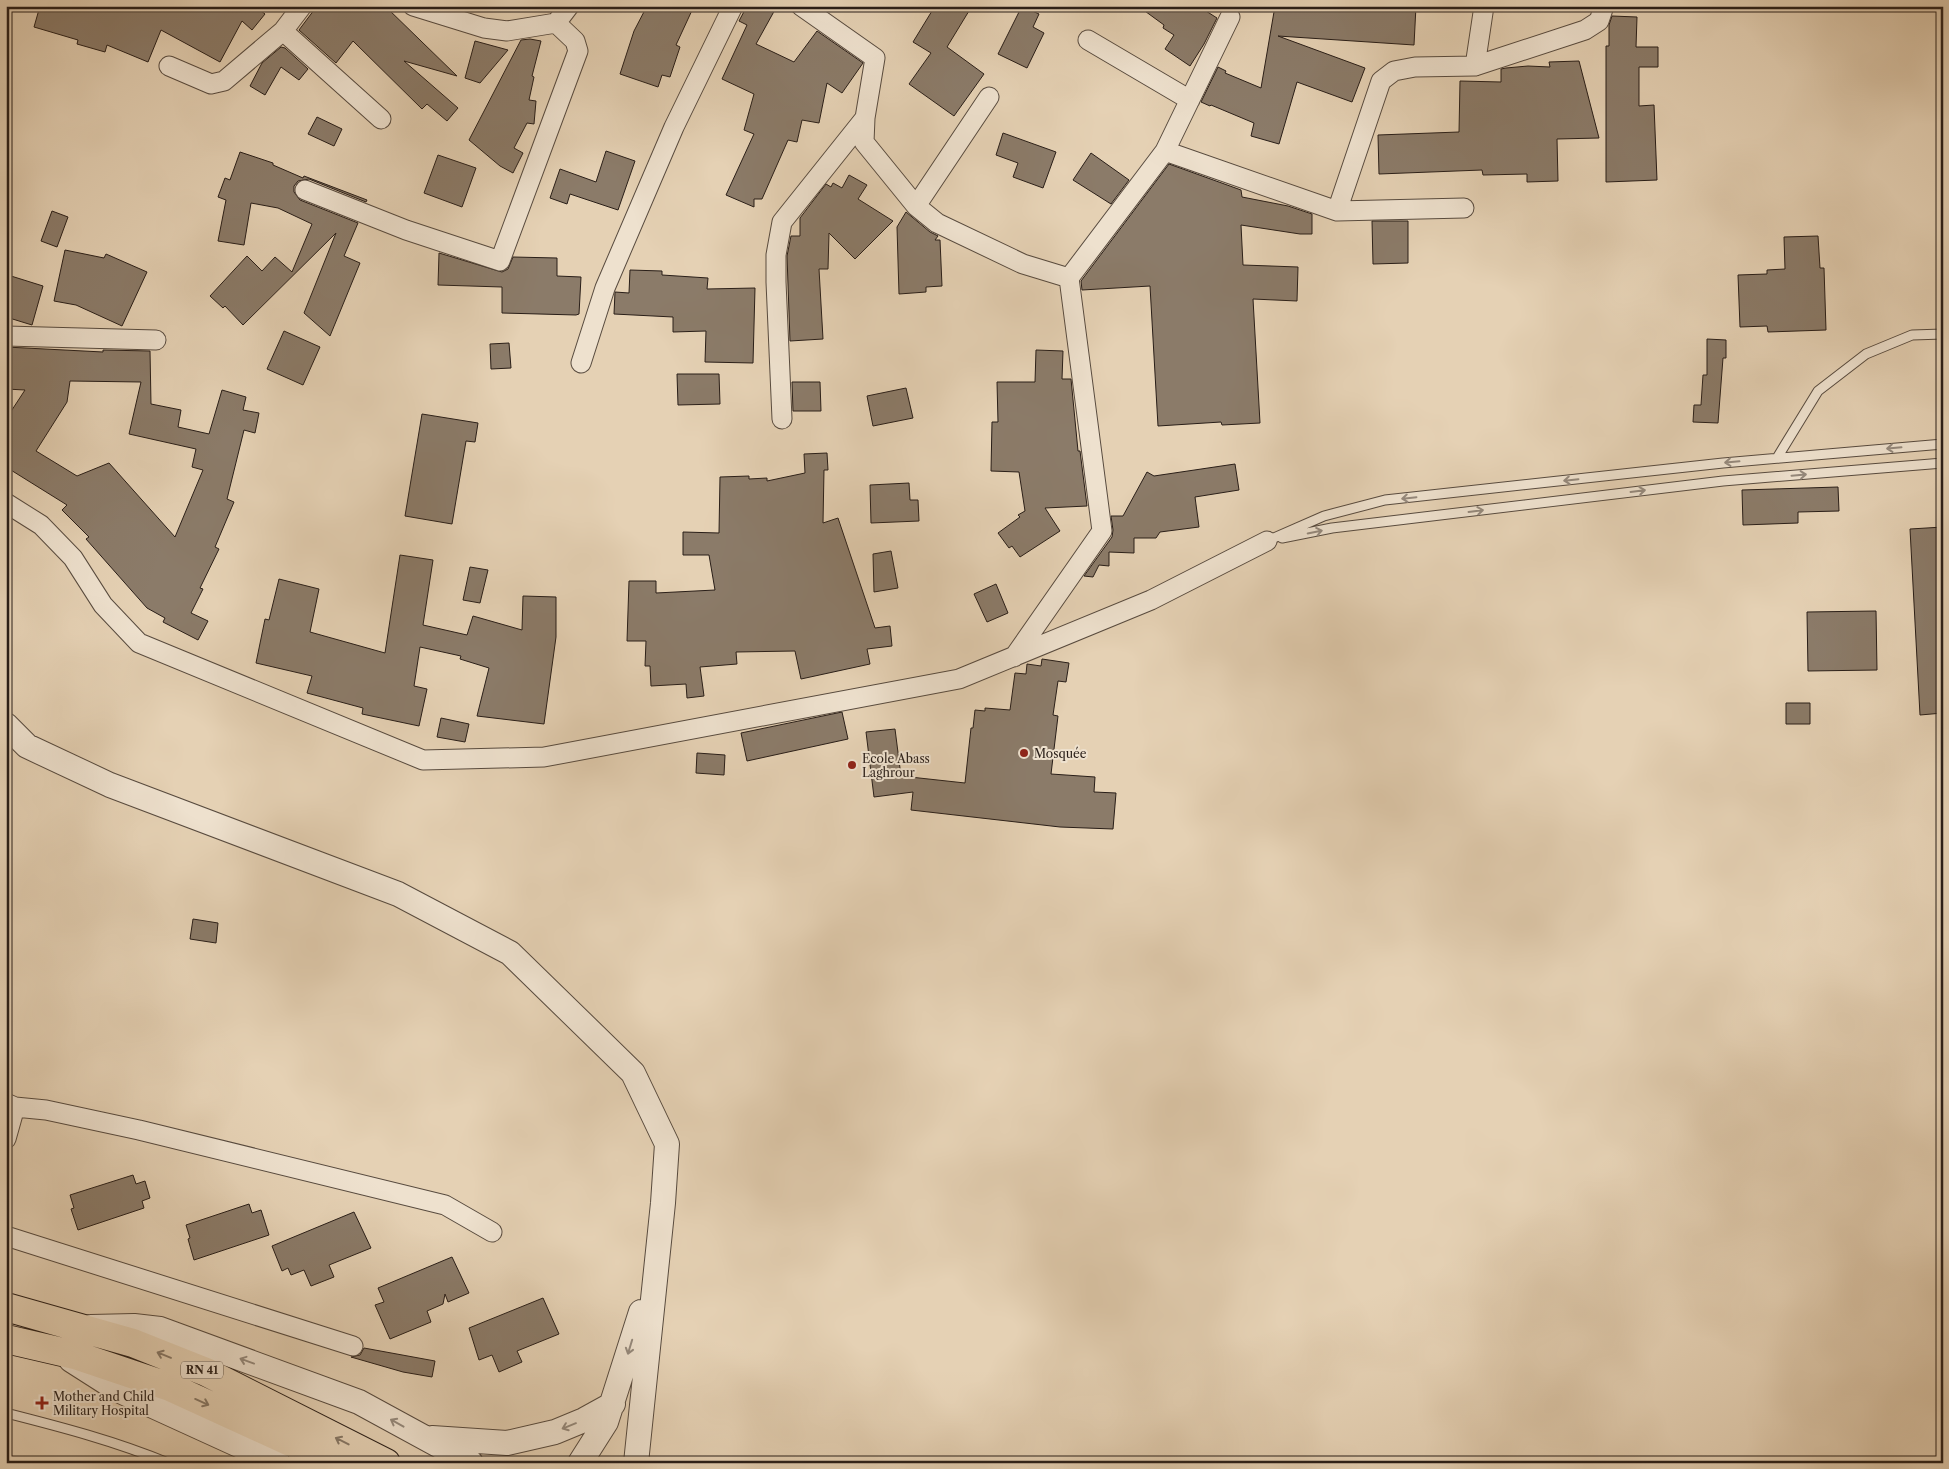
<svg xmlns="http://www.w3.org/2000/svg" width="1949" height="1469" viewBox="0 0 1949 1469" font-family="'Libre Caslon Text',serif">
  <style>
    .building { fill: #8b7b69; stroke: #291e18; fill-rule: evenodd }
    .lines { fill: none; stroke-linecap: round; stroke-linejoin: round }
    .service-casing { stroke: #584b3f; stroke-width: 11 }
    .minor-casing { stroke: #584b3f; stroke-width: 21 }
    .tertiary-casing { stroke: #584b3f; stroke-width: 26 }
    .trunk-casing { stroke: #291e18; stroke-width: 30 }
    .service { stroke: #eee1ce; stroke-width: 9 }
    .minor { stroke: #eee1ce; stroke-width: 19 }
    .tertiary { stroke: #eee1ce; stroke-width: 24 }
    .trunk { stroke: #e5d1b4; stroke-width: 28 }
    .oneway { stroke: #95897c }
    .oneway2 { stroke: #877866 }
    .poi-dot { fill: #8f2418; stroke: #eee1ce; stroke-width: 2 }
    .labels { text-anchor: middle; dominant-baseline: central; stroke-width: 4; stroke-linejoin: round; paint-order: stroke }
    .shield { fill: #eee1ce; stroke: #64584f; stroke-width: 1 }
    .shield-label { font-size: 11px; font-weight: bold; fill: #291e18 }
    .poi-label { font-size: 12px; fill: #291e18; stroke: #eee1ce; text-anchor: start }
  </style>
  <rect width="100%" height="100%" fill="#e5d1b4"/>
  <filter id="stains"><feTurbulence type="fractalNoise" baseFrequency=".004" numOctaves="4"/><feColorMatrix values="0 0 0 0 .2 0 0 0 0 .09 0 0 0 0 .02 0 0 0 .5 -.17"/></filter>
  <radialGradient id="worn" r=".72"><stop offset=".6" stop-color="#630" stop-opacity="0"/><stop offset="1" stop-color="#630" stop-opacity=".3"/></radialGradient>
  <path class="building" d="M 40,6 L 255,6 L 265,14 L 252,30 L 242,21 L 220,62 L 161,30 L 148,62 L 107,45 L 105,52 L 77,44 L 78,40 L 34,27 Z
    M 317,6 L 385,6 L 457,76 L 404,61 L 458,108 L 447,121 L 427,104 L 422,109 L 353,41 L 336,63 L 299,30 Z
    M 647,6 L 694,6 L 676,45 L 680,47 L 670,77 L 662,75 L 658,87 L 620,74 L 634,31 Z
    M 747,6 L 777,6 L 756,44 L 794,62 L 817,31 L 863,63 L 842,93 L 827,83 L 819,123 L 802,120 L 797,142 L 788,140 L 762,199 L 754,199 L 754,207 L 726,195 L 754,134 L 744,130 L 754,94 L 722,79 L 747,25 L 739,21 Z
    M 935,6 L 972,6 L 947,47 L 984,74 L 954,116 L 909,84 L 931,53 L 913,42 Z
    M 1022,6 L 1039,14 L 1033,27 L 1044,33 L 1027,68 L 998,54 Z
    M 1138,6 L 1198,6 L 1217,18 L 1204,44 L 1190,66 L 1165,49 L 1174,35 L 1163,28 L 1164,25 Z
    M 1275,6 L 1416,6 L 1414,45 L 1278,36 L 1365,68 L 1352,102 L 1297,82 L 1279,144 L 1251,136 L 1254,123 L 1211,105 L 1210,106 L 1201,102 L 1218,67 L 1226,71 L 1225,73 L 1261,88 Z
    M 1612,16 L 1637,17 L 1636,47 L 1658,47 L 1658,67 L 1639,67 L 1639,106 L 1654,105 L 1657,180 L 1606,182 L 1606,46 L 1609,46 L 1609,25 Z
    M 530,39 L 541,41 L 532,76 L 534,77 L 529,100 L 536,101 L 534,124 L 527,123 L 514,148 L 523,153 L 513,173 L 500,166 L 469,140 L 521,40 Z
    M 475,41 L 508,50 L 480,83 L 465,78 Z
    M 281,47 L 285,48 L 308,69 L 299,80 L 281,67 L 265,95 L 250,86 L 262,63 Z
    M 1579,61 L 1599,138 L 1557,139 L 1558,181 L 1527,182 L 1527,174 L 1483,175 L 1482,170 L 1379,174 L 1378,135 L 1459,132 L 1460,81 L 1501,82 L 1501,69 L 1506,68 L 1528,66 L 1550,67 L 1549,62 Z
    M 317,117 L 342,129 L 334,146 L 308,134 Z
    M 1003,133 L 1056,152 L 1043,188 L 1013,177 L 1018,163 L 996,155 Z
    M 606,151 L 635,161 L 618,210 L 570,194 L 567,204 L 550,198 L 560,169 L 596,182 Z
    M 240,152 L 273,163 L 273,165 L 303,178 L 304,176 L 367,200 L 366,202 L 309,179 L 298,181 L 294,186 L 294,192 L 300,200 L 358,223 L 344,256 L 360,263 L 330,336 L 304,313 L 336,233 L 243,325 L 225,306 L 223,308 L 210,296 L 247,256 L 262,271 L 275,257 L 292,272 L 312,224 L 278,208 L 251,203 L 244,245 L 218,241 L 226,200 L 218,197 L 225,178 L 230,180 Z
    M 1091,153 L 1129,180 L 1111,204 L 1073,180 Z
    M 438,155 L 476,168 L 462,207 L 424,193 Z
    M 1169,164 L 1241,190 L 1242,197 L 1288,206 L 1312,214 L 1312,234 L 1300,234 L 1241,225 L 1243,265 L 1298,267 L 1297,301 L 1253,299 L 1260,423 L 1222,425 L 1221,422 L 1158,426 L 1150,286 L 1082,290 L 1081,281 Z
    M 849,175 L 867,185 L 858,199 L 893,221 L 855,259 L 829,233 L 828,269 L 819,269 L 823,339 L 790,341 L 787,256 L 791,236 L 800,236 L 800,218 L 826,184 L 831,187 L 833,183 L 842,188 Z
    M 52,211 L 68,217 L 57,247 L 41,241 Z
    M 906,212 L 930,232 L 938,236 L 935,240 L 940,240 L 942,286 L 926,287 L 926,292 L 899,294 L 897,227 Z
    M 1372,221 L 1408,221 L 1408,263 L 1373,264 Z
    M 1818,236 L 1820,268 L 1824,268 L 1826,330 L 1768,332 L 1767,326 L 1740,327 L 1738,275 L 1767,274 L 1767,270 L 1785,269 L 1784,237 Z
    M 65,250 L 104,258 L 106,254 L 147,272 L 122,326 L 76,305 L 54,301 Z
    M 439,253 L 502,272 L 508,269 L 513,257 L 557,258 L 557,276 L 581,277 L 579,314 L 576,315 L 502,313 L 502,287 L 438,285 Z
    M 630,270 L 662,271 L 662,275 L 708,278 L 707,289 L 755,288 L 753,363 L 705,362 L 706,331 L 673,332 L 673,317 L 614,314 L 615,292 L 629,293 Z
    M 11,276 L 43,286 L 32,325 L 6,317 L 6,294 Z
    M 284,331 L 320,347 L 303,385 L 267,369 Z
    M 1707,339 L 1726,340 L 1726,358 L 1723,358 L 1718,423 L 1693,422 L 1694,405 L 1701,405 L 1703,375 L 1707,375 Z
    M 509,343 L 511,368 L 491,369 L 490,344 Z
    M 6,347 L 103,352 L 103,350 L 150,351 L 151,404 L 181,410 L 178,427 L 209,434 L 222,390 L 246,397 L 243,410 L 259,413 L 255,433 L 244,430 L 227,499 L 234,502 L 215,547 L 219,549 L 200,588 L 203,589 L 191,613 L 208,621 L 198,640 L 163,622 L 165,618 L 147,608 L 86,539 L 89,537 L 62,510 L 67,505 L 6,467 L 6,419 L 25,390 L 6,389 ZM 70,381 L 141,382 L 129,434 L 196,449 L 192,467 L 203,470 L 175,537 L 109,463 L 77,476 L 36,451 L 67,402 Z
    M 1036,350 L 1063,351 L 1062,379 L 1071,379 L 1078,451 L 1080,451 L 1087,506 L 1045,508 L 1060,531 L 1020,557 L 1012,546 L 1009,548 L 998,533 L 1020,517 L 1018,515 L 1025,511 L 1019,472 L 991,471 L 992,422 L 998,422 L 997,382 L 1035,382 Z
    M 677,374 L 719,374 L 720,404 L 678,405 Z
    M 792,382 L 820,382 L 821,411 L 793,411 Z
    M 906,388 L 913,418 L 873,426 L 867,396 Z
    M 422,414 L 478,423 L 475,442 L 466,441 L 452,524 L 405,516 Z
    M 827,453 L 828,470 L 824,470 L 823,523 L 838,518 L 875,628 L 890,626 L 892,646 L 867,649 L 870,664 L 801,679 L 795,651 L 736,652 L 737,664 L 700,667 L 704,696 L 687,698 L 686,684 L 651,686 L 650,666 L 645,666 L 646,641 L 627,641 L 629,581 L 656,581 L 656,593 L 715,590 L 709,555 L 683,555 L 683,532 L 719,533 L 720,477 L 749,476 L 749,479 L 767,478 L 767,481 L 805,473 L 804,454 Z
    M 1235,464 L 1239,490 L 1195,497 L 1199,527 L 1160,532 L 1156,538 L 1134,538 L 1134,553 L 1109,552 L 1109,566 L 1099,565 L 1093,577 L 1084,576 L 1112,537 L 1113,530 L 1111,516 L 1123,516 L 1147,472 L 1154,476 Z
    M 909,483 L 910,500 L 918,500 L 919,521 L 871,523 L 870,485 Z
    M 1838,487 L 1839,511 L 1798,512 L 1798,523 L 1743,525 L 1742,490 Z
    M 1943,527 L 1943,713 L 1920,715 L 1910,529 Z
    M 891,551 L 898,588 L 874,592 L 873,554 Z
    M 400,555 L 433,560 L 423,625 L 467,635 L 473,616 L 522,630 L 523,596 L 556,597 L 556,637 L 544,724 L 477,716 L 489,668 L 460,659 L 461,656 L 420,647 L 414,686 L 427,689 L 419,726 L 362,714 L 363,708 L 307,693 L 312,676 L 256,663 L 265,619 L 269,620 L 279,579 L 319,589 L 310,632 L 385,653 Z
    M 470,567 L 488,570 L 480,603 L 463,600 Z
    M 996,584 L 1008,613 L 987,622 L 974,594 Z
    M 1876,611 L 1877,670 L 1808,671 L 1807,612 Z
    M 1042,659 L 1069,663 L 1066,682 L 1058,681 L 1053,715 L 1058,716 L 1051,774 L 1095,777 L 1094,792 L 1116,793 L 1113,829 L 1060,827 L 911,810 L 913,792 L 874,797 L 866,732 L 895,729 L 901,776 L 965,783 L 971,728 L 973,728 L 975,710 L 985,711 L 985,708 L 1010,710 L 1015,673 L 1026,674 L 1027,664 L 1041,666 Z
    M 1786,703 L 1810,703 L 1810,724 L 1786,724 Z
    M 842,712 L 848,739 L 747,761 L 741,733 Z
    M 441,718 L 469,724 L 465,742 L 437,737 Z
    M 697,753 L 725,755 L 724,775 L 696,773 Z
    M 193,919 L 218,923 L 216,943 L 190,939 Z
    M 133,1175 L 136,1184 L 145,1181 L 150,1198 L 142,1201 L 144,1208 L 78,1230 L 71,1209 L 74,1208 L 70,1195 Z
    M 249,1204 L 252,1213 L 261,1210 L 269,1235 L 194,1260 L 188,1239 L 190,1238 L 186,1225 Z
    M 354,1212 L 371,1248 L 329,1265 L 334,1277 L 311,1286 L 304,1270 L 291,1275 L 288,1268 L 282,1271 L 272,1246 Z
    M 452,1257 L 469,1293 L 448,1302 L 445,1294 L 443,1304 L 427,1311 L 431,1322 L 390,1339 L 375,1305 L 384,1302 L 378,1288 Z
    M 543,1298 L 559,1334 L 517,1351 L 522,1362 L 499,1372 L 492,1355 L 479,1360 L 469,1328 Z
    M 364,1348 L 435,1361 L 432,1377 L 403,1372 L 351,1357 L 360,1355 Z"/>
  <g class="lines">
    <g class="service-casing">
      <path id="service" d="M 1777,458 L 1818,391 L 1866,354 L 1912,335 L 1943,334
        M 1282,538 L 1332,528 L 1723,481 L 1943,463
        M 1267,541 L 1324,516 L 1385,500 L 1723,463 L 1943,444
        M 6,1413 C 61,1427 115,1441 168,1463"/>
    </g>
    <g class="minor-casing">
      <path id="minor" d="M 413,6 L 484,28 L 507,31 L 556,23 L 569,6
        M 801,6 L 875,58 L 865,118 L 864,142 L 916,206 L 937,223 L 1023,264 L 1069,278
        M 283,31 L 381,119
        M 1088,40 L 1190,100
        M 169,66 L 211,84 L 224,81 L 283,31 L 302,6
        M 1475,66 L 1585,30 L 1599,21 L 1604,6
        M 1165,151 L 1230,17
        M 305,190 L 406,230 L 500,261 L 578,51 L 575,41 L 556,23
        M 916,206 L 989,97
        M 1337,211 L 1464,208
        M 6,336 L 156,340
        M 581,363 L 605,288 L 674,127 L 733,6
        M 782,419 L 776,282 L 776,255 L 782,222 L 865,118
        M 6,503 L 41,525 L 73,558 L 103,605 L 139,643 L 423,760 L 544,757 L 959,679 L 1151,600 L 1267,541
        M 1014,657 L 1102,531 L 1069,278 L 1165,151 L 1337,211 L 1381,81 L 1394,71 L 1415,67 L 1475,66 L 1484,6
        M 6,1103 L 15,1107 L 46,1110 L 139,1130 L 445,1205 L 492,1232
        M 6,1139 L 15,1107
        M 6,1236 L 353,1346"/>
    </g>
    <g class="tertiary-casing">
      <path id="tertiary" d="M 6,725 L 27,746 L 110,785 L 398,894 L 510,953 L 633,1073 L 667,1144 L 663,1203 L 636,1463
        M 91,1327 L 134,1326 L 160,1329 L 359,1402 L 471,1463
        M 71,1360 L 118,1390 L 278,1463
        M 432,1438 L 507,1443 L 555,1432 L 584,1420 L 613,1404
        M 580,1463 L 606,1422 L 641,1312"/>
    </g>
    <g class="trunk-casing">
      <path id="trunk" d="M 6,1307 L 133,1343 L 206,1372 L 386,1463
        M 6,1339 L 75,1355 L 170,1387 L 336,1463"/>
    </g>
    <use href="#service" class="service"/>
    <use href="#minor" class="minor"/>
    <use href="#tertiary" class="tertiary"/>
    <use href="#trunk" class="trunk"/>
  </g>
  <defs><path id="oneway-shaft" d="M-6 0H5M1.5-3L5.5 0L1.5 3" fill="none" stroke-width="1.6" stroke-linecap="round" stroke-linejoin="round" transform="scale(1.25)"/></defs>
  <g class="oneway">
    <use href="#oneway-shaft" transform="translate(1894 448) rotate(175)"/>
    <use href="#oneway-shaft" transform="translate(1732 462) rotate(175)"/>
    <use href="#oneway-shaft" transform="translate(1799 475) rotate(-5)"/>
    <use href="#oneway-shaft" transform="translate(1571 480) rotate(174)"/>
    <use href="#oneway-shaft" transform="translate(1638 491) rotate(-7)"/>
    <use href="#oneway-shaft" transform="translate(1409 498) rotate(174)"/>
    <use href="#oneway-shaft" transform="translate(1476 511) rotate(-7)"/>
    <use href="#oneway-shaft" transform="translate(1315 532) rotate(-11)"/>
    <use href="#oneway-shaft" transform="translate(630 1347) rotate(107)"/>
    <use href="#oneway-shaft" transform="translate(247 1361) rotate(-160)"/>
    <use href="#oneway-shaft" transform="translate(397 1423) rotate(-151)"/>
    <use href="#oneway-shaft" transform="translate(569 1426) rotate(158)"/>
  </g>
  <g class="oneway2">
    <use href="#oneway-shaft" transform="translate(164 1355) rotate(-158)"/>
    <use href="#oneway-shaft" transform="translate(202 1402) rotate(24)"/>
    <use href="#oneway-shaft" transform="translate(342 1441) rotate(-153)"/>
  </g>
  <g class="poi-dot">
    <circle cx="1024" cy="753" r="5"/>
    <circle cx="852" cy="765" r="5"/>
    <path d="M39.5 1395.5h5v5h5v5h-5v5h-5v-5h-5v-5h5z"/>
  </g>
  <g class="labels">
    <rect class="shield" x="181" y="1361.5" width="42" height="17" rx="4"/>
    <g class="shield-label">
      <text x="202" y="1370">RN 41</text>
    </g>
    <g class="poi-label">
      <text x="1034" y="753">Mosquée</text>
      <text x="862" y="758">Ecole Abass<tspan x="862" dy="14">Laghrour</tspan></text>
      <text x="53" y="1396">Mother and Child<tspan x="53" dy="14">Military Hospital</tspan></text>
    </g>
  </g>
  <rect width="1949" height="1469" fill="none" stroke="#e5d1b4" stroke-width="25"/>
  <rect x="8" y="8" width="1934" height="1454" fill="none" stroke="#291e18" stroke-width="2.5"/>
  <rect x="12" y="12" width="1924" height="1444" fill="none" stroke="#291e18"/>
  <rect width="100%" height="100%" filter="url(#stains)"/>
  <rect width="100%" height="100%" fill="url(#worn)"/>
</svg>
